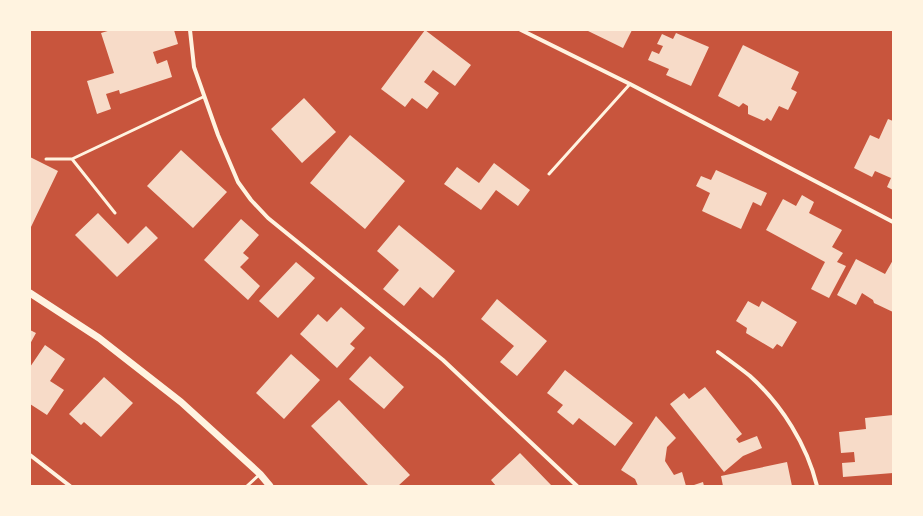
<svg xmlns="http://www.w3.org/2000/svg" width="923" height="516" viewBox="0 0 923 516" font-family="'Varela Round',sans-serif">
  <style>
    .building { fill: #f7dbc8 }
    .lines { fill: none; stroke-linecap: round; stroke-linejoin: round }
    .service { stroke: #fff3e0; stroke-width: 3 }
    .minor { stroke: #fff3e0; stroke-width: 4 }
    .tertiary { stroke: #fff3e0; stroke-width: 7 }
  </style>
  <rect width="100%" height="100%" fill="#c8553d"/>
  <path class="building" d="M 111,30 L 174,30 L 178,44 L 153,52 L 157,64 L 167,60 L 172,77 L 120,94 L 119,90 L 106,94 L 111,109 L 97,114 L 87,81 L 114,73 L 101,33 Z
    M 425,30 L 471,65 L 455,86 L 433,70 L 424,82 L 439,93 L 427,109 L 412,98 L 405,107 L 381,89 Z
    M 586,30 L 632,30 L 623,48 Z
    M 676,33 L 709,47 L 691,86 L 666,75 L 669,69 L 648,60 L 652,51 L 659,54 L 663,46 L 657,44 L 662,34 L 673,39 Z
    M 743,45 L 799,72 L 791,89 L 797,92 L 788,110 L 779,106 L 771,121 L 767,118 L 764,121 L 748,114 L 748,106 L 743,103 L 739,107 L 718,96 Z
    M 304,98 L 336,132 L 302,163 L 271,129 Z
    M 888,119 L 893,121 L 893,190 L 887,187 L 891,178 L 875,171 L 872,177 L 854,168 L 870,135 L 879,139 Z
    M 350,135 L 405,181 L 365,229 L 310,183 Z
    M 181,150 L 227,192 L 193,228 L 147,186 Z
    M 30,157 L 58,171 L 30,229 Z
    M 494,163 L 530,190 L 518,206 L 496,190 L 481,210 L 444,184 L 457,167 L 479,183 Z
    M 716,170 L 767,193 L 761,206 L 753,202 L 741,229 L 702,211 L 710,193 L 696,186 L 701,176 L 711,180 Z
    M 802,195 L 814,202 L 809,213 L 842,230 L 832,247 L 843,253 L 837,262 L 846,266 L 829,298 L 811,289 L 825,262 L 766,230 L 783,199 L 796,206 Z
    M 98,213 L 128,244 L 146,226 L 158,238 L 117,277 L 75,235 Z
    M 241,219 L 259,235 L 243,253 L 249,258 L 240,267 L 260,286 L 248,300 L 204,260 Z
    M 399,225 L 455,271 L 433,298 L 420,287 L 404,306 L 383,289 L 399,270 L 377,251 Z
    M 856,259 L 885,274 L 893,260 L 893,312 L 874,303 L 873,300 L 862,293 L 856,305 L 837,295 Z
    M 296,262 L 315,278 L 278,318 L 259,301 Z
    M 497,299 L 547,341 L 517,376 L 500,362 L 514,346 L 481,319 Z
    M 748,301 L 759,307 L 762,301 L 797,322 L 782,347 L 777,344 L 773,349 L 746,333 L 747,328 L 736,321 Z
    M 341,307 L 365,328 L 350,344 L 355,348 L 337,368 L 300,334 L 318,314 L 327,322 Z
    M 30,330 L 36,333 L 30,344 Z
    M 45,345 L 65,359 L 50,381 L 64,390 L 47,415 L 30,404 L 30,367 Z
    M 291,354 L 320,380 L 284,419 L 256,393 Z
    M 370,356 L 404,387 L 384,409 L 349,379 Z
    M 565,370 L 633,423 L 615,446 L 579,418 L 573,425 L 557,412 L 563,405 L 547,393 Z
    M 104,377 L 133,403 L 101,437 L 84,422 L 81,425 L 69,414 Z
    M 705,387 L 742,434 L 736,439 L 739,443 L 757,436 L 762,448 L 743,456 L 724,472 L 670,404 L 684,393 L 689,399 Z
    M 339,400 L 410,475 L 398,486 L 369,486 L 311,426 Z
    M 893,415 L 893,473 L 843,477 L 842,463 L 855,462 L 854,452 L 841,453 L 839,432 L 866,429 L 865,418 Z
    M 656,416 L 676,438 L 667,447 L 665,461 L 674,475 L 682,472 L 686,486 L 638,486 L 635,479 L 621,470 Z
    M 520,453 L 552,486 L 496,486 L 491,480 Z
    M 787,462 L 792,486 L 723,486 L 721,476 Z
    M 703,482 L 704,486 L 691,486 Z"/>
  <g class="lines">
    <path class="service" d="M 46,159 L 72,159 L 203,97
      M 72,159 L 115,213
      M 549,174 L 630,84
      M 247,486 L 260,474"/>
    <path class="minor" d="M 190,30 L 194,67 L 218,135 L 238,182 L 251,200 L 268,218 L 443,360 L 577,486
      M 521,30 L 630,84 L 893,222
      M 718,352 C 729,360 740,368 750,376 C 782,405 807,445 817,486
      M 30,455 L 70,486"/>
    <path class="tertiary" d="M 30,293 L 99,338 L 181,402 L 260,474 L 270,486"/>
  </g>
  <rect width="923" height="516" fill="none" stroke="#fff3e0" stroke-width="62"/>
</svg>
